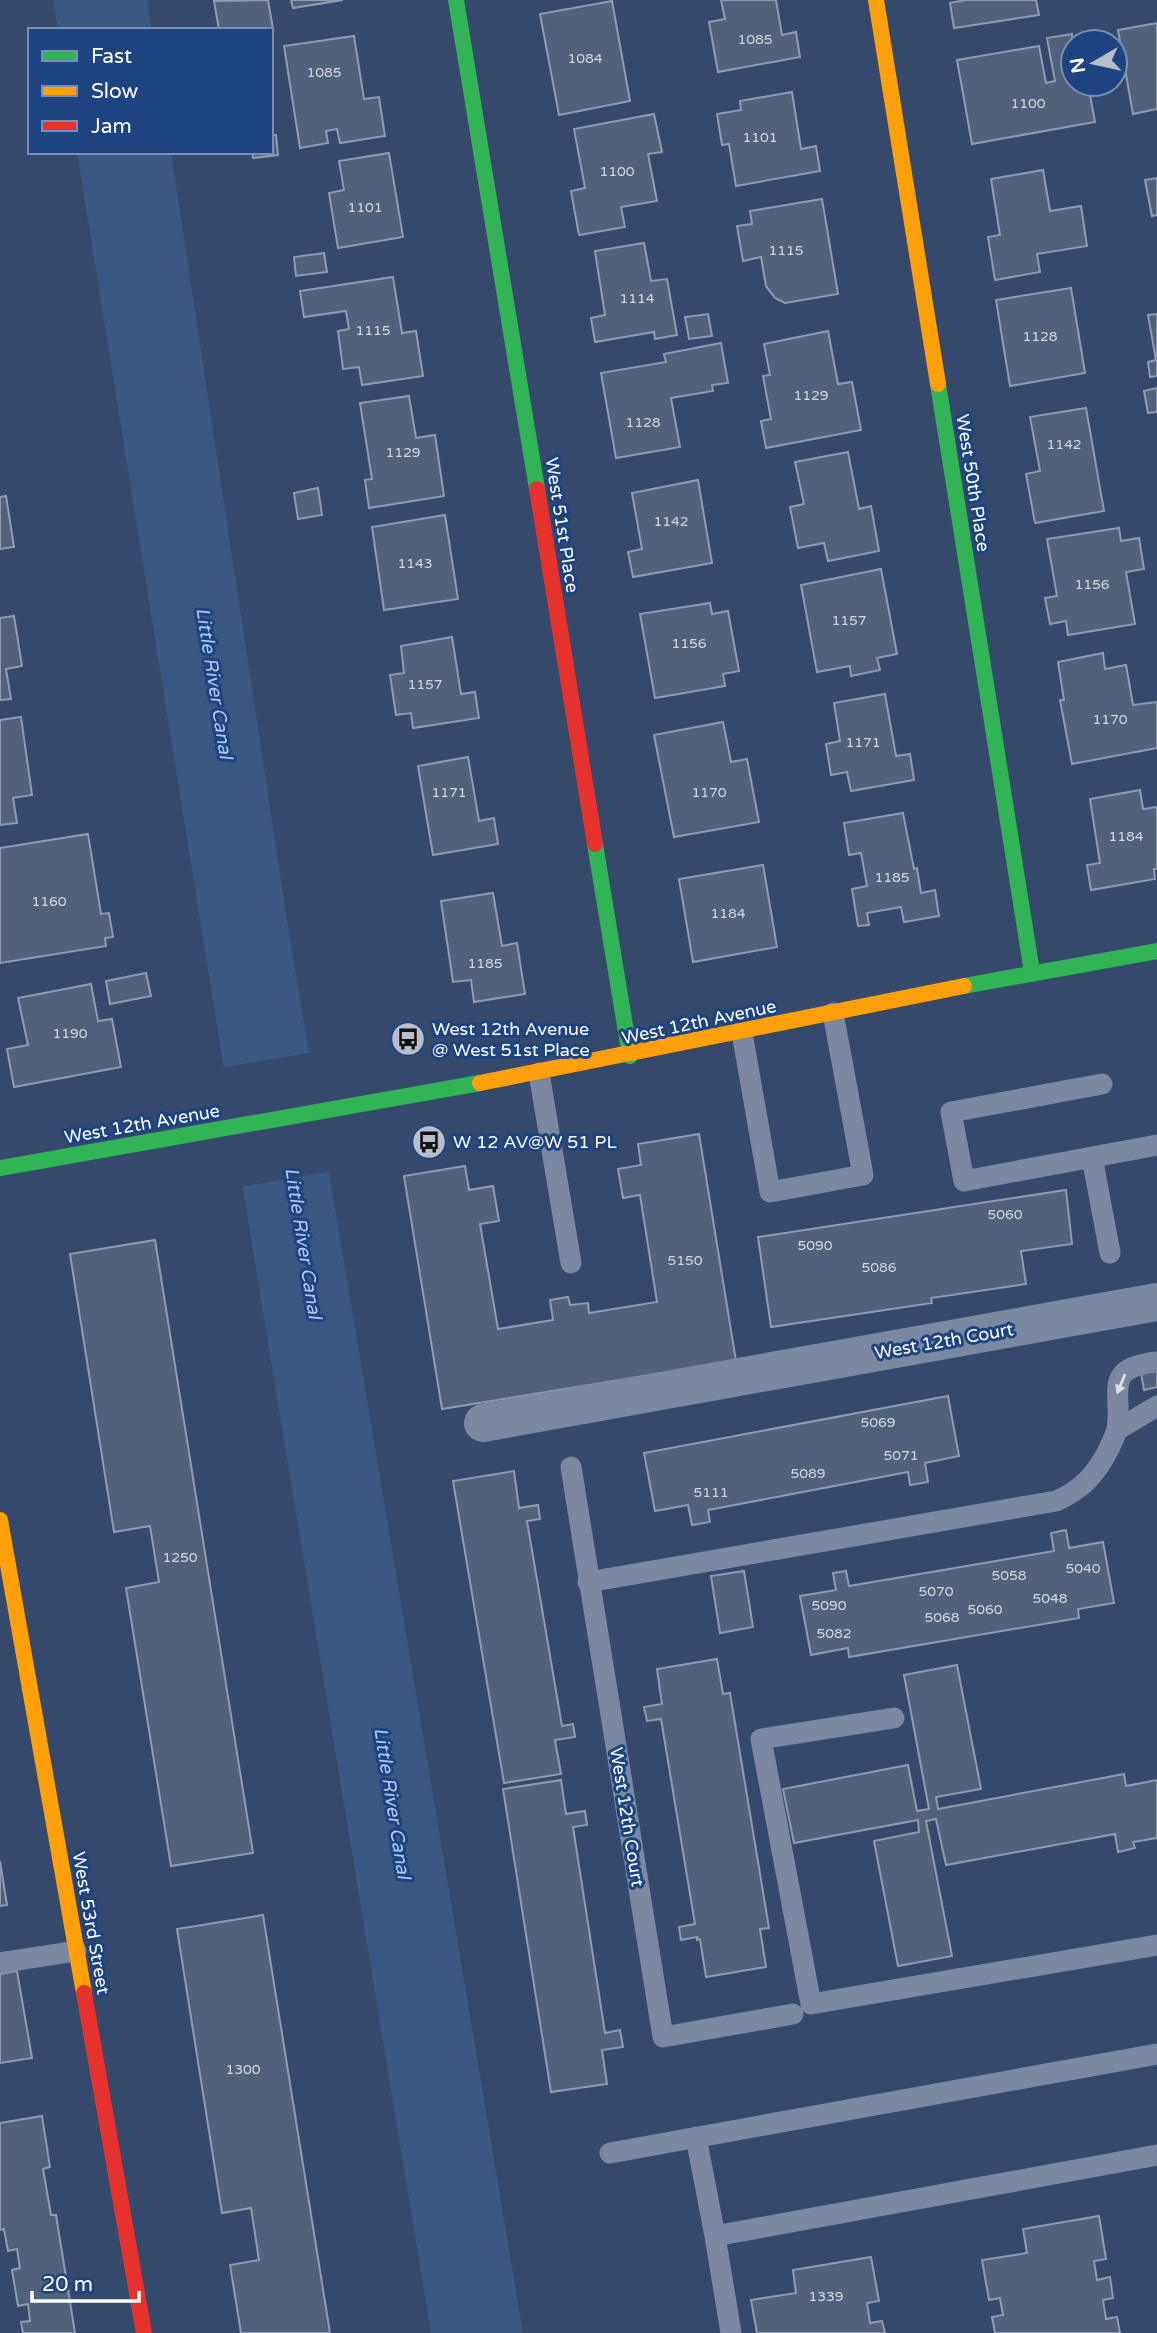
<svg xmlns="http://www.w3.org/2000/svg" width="1157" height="2333" viewBox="0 0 1157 2333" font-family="'Varela Round',sans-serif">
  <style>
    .water { fill: #3b5784 }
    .pier { fill: #34496b }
    .building { fill: #50617c; stroke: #8e9bb0; stroke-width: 2 }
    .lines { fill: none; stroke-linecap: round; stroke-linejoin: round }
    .lane { stroke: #7a89a1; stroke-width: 21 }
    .street { stroke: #7a89a1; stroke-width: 38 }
    .fast { stroke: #30b455; stroke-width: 16 }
    .slow { stroke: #ff9f0a; stroke-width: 16 }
    .jam { stroke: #e5322d; stroke-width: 16 }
    .oneway { fill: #dee2e8 }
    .labels { text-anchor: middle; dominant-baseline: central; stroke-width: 6; stroke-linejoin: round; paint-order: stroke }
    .number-label { font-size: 14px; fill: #d3d8de }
    .street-label { font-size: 18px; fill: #fff; stroke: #1e4381 }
    .poi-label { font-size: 18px; fill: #fff; stroke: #1e4381; text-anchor: start }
    .water-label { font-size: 19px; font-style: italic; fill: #afc9f1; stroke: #1e4381 }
  </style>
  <rect width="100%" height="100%" fill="#34496b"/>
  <path class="water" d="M 53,0 L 147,0 L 152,30 L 58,30 Z
    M 77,152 L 171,152 L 289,933 L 523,2333 L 431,2333 L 258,1282 Z"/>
  <path class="pier" d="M 313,1052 L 333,1171 L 239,1187 L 220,1068 Z"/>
  <path class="building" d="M 268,0 L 273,29 L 219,30 L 214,1 Z
    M 291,0 L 343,0 L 293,8 Z
    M 721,0 L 776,0 L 782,35 L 796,32 L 800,57 L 718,72 L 709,22 L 725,19 Z
    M 1036,0 L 1039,15 L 954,28 L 950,3 L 965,0 Z
    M 612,1 L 630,101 L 559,115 L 540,14 Z
    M 1157,23 L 1157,109 L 1133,114 L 1118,30 Z
    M 1072,34 L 1073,84 L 1088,84 L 1095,122 L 972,144 L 957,60 L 1039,46 L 1046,83 L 1055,81 L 1047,38 Z
    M 354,36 L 364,99 L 379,97 L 385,136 L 340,143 L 337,129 L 326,131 L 328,143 L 300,148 L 284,46 Z
    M 792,92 L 801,149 L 816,146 L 820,171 L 736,186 L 729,144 L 722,145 L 717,114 L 741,110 L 740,101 Z
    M 654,114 L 662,152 L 648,154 L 657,201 L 621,207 L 625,227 L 579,235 L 571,191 L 585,188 L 574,129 Z
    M 271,135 L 276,135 L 278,155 L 253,158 L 252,152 L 271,152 Z
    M 389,153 L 403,237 L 338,248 L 329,193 L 344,190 L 339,161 Z
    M 1043,170 L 1050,211 L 1081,206 L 1087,246 L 1037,254 L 1040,272 L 995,280 L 988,237 L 1000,235 L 991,179 Z
    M 1157,178 L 1157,215 L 1152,216 L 1145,180 Z
    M 822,199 L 838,294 L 785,303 L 775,298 L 766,286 L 761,257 L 743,261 L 737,226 L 752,224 L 750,211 Z
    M 644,243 L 651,281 L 667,279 L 677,335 L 655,339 L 654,332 L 595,342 L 591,318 L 605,315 L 595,251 Z
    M 324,253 L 327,272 L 296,276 L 294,257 Z
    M 393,277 L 402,333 L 416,331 L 423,376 L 362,385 L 359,367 L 343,369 L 338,331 L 349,329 L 346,311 L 304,317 L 300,291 Z
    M 1071,288 L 1085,373 L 1010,386 L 996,300 Z
    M 708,314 L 712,336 L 689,339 L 685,317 Z
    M 1157,314 L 1157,376 L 1150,377 L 1148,362 L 1156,360 L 1148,315 Z
    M 828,331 L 838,384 L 852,382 L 861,430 L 766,448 L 761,421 L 771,419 L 763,376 L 770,375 L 764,344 Z
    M 721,343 L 728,383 L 712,385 L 713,391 L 671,398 L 680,447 L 616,458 L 601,373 L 666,362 L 664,354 Z
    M 1157,388 L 1157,412 L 1148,413 L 1144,391 Z
    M 409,396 L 416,438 L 435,435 L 444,496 L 369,508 L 365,480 L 372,479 L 360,403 Z
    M 1086,408 L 1104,511 L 1035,523 L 1026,474 L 1040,471 L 1030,417 Z
    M 848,452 L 859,509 L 871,506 L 879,551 L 828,561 L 824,543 L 798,548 L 790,507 L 804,504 L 795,462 Z
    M 698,480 L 712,563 L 633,577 L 628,552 L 642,549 L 632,493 Z
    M 318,488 L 322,515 L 298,519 L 294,493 Z
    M 6,496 L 14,547 L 0,549 L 0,497 Z
    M 445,515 L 458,599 L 384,610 L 372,527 Z
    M 1119,528 L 1121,541 L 1139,538 L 1144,569 L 1126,572 L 1135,624 L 1068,635 L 1066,621 L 1050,624 L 1045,598 L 1057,596 L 1047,539 Z
    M 881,569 L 897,654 L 877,658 L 880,670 L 851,676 L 850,666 L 817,672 L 801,585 Z
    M 710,603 L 712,614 L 728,611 L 739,671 L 723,674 L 725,686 L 655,698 L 640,614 Z
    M 14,616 L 22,666 L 6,669 L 11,699 L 0,700 L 0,618 Z
    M 452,637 L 461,694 L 475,692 L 479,718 L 413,728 L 411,713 L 396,715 L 390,675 L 404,673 L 401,646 Z
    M 1103,653 L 1105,669 L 1126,665 L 1133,705 L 1157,702 L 1157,748 L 1072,764 L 1060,700 L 1064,700 L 1058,662 Z
    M 885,694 L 896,756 L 910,754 L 914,780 L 851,791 L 847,772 L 831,775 L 826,744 L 840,741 L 834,703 Z
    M 21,717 L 32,795 L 13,798 L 17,823 L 0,825 L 0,720 Z
    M 723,722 L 731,762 L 747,759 L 759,822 L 674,837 L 654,735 Z
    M 468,757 L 479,821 L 494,818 L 498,844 L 433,855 L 418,766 Z
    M 1140,790 L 1143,809 L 1157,807 L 1157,869 L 1154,869 L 1155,879 L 1091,890 L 1087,865 L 1100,863 L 1090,799 Z
    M 903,813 L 914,869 L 917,868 L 921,893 L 935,890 L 939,916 L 904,922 L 901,907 L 867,913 L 869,925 L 858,926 L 852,889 L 867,886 L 861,853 L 849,855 L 844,823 Z
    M 88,834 L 101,914 L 109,913 L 113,937 L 105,938 L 106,946 L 0,963 L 0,848 Z
    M 763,865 L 777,947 L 693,962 L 679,879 Z
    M 493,893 L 502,946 L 517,943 L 525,994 L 474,1002 L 471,980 L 453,982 L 441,901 Z
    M 146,973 L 151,996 L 110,1004 L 106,981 Z
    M 91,984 L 98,1021 L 112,1019 L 121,1067 L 14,1087 L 7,1049 L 28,1045 L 18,998 Z
    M 699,1134 L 736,1361 L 442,1409 L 404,1176 L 465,1166 L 469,1190 L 493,1186 L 499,1221 L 480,1224 L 498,1329 L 553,1320 L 550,1300 L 568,1297 L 570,1305 L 588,1303 L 589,1313 L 657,1302 L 640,1195 L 623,1198 L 618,1169 L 641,1165 L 638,1144 Z
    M 1066,1190 L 1072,1244 L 1021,1251 L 1026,1284 L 931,1298 L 932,1303 L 771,1327 L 758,1237 Z
    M 155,1240 L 253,1853 L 171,1866 L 126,1588 L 159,1582 L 150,1526 L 114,1532 L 70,1254 Z
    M 1157,1370 L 1157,1387 L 1144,1390 L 1141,1373 Z
    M 948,1396 L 959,1456 L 925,1463 L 928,1482 L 910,1485 L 908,1472 L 708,1510 L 710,1522 L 692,1525 L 688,1505 L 655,1511 L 644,1453 Z
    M 514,1471 L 519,1508 L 538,1505 L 540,1519 L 527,1521 L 562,1726 L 573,1724 L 575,1737 L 555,1740 L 561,1774 L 504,1783 L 453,1481 Z
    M 1066,1530 L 1069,1548 L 1103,1542 L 1114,1603 L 1078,1609 L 1079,1618 L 849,1657 L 848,1648 L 811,1655 L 800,1596 L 836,1590 L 833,1573 L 846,1571 L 849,1586 L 1054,1551 L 1051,1533 Z
    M 744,1571 L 753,1627 L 720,1633 L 711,1576 Z
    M 717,1659 L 723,1694 L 730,1693 L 769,1928 L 760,1929 L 766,1967 L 706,1977 L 700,1939 L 697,1940 L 697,1937 L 681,1940 L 679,1927 L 695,1924 L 661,1719 L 647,1721 L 644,1707 L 662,1704 L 657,1669 Z
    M 957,1665 L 981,1789 L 936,1797 L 938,1809 L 1124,1774 L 1126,1786 L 1157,1780 L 1157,1838 L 1133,1842 L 1135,1848 L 1118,1852 L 1115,1834 L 946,1865 L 936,1819 L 926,1821 L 952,1956 L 898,1966 L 874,1841 L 919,1832 L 918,1820 L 794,1843 L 783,1789 L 908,1765 L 917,1811 L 929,1809 L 904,1675 Z
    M 561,1780 L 566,1814 L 585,1811 L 587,1825 L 573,1827 L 605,2033 L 620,2030 L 623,2047 L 602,2050 L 607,2084 L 551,2092 L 503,1789 Z
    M 0,1861 L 7,1905 L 0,1906 Z
    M 263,1915 L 330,2333 L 241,2333 L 230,2265 L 259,2260 L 251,2208 L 222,2213 L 177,1929 Z
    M 17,1971 L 32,2058 L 0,2063 L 0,1974 Z
    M 42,2116 L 50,2167 L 43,2169 L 51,2215 L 56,2215 L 75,2333 L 23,2333 L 21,2322 L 30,2321 L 28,2304 L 18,2306 L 12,2270 L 20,2268 L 17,2249 L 8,2251 L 4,2229 L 0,2230 L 0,2123 Z
    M 1099,2216 L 1106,2259 L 1094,2261 L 1097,2280 L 1110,2277 L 1113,2298 L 1103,2300 L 1106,2319 L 1117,2317 L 1120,2333 L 995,2333 L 992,2317 L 1003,2315 L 1000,2298 L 989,2300 L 982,2260 L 1027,2253 L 1023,2229 Z
    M 871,2257 L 879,2301 L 867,2303 L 870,2323 L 882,2321 L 885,2333 L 757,2333 L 751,2300 L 796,2293 L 793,2270 Z"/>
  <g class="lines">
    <path class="lane" d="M 742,1033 L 770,1192 L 863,1175 L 833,1013
      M 539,1073 L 571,1263
      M 1102,1084 L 951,1112 L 964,1181 L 1157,1145
      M 1092,1157 L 1110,1253
      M 1117,1430 L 1157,1406
      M 571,1467 L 663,2037 L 793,2014
      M 588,1582 L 1056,1501 C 1082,1490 1096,1474 1109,1449 C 1111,1443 1116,1435 1117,1429 C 1123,1392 1101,1368 1157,1362
      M 894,1718 L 761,1739 L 811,2004 L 1157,1945
      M 0,1963 L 76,1951
      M 696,2137 L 715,2236 L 1157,2155
      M 610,2153 L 1157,2054
      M 715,2236 L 731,2333"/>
    <path class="street" d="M 483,1423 L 1157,1302"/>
    <path class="fast" d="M 456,0 L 537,489
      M 938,384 L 1032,972
      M 595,844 L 630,1056
      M 964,986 L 1157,951
      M 0,1168 L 480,1083"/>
    <path class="slow" d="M 876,0 L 938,384
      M 480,1083 L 964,986
      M 0,1520 L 84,1993"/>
    <path class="jam" d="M 537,489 L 595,844
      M 84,1993 L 144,2333"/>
  </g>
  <defs><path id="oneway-solid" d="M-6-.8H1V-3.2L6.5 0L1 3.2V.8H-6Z" transform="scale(1.75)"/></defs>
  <use class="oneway" href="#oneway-solid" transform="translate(1121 1384) rotate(112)"/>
  <defs>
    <g id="bus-disc" transform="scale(1.75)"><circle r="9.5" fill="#b8bfcb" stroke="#1e4381"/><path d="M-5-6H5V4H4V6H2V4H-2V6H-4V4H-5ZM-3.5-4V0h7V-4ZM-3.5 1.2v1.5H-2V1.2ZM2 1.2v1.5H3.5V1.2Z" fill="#111"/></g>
  </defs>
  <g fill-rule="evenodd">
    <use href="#bus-disc" x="408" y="1039"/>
    <use href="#bus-disc" x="429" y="1142"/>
  </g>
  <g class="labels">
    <g class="number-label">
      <text x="755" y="39">1085</text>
      <text x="585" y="58">1084</text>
      <text x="324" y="72">1085</text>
      <text x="1028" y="103">1100</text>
      <text x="760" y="137">1101</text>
      <text x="617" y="171">1100</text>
      <text x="365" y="207">1101</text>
      <text x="786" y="250">1115</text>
      <text x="637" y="298">1114</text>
      <text x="373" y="330">1115</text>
      <text x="1040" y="336">1128</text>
      <text x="811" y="395">1129</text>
      <text x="643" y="422">1128</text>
      <text x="1064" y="444">1142</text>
      <text x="403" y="452">1129</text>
      <text x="671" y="521">1142</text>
      <text x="415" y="563">1143</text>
      <text x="1092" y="584">1156</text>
      <text x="849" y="620">1157</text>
      <text x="689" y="643">1156</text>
      <text x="425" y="684">1157</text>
      <text x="1110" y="719">1170</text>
      <text x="863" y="742">1171</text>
      <text x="449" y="792">1171</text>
      <text x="709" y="792">1170</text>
      <text x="1126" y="836">1184</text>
      <text x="892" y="877">1185</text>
      <text x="49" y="901">1160</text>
      <text x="728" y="913">1184</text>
      <text x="485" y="963">1185</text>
      <text x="70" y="1033">1190</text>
      <text x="1005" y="1214">5060</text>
      <text x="815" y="1245">5090</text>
      <text x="685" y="1260">5150</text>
      <text x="879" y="1267">5086</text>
      <text x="878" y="1422">5069</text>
      <text x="901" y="1455">5071</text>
      <text x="808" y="1473">5089</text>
      <text x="711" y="1492">5111</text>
      <text x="180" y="1557">1250</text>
      <text x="1083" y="1568">5040</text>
      <text x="1009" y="1575">5058</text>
      <text x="936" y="1591">5070</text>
      <text x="1050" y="1598">5048</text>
      <text x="829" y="1605">5090</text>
      <text x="985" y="1609">5060</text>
      <text x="942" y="1617">5068</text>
      <text x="834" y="1633">5082</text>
      <text x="243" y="2069">1300</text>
      <text x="826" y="2296">1339</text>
    </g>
    <g class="street-label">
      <text transform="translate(973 483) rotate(81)">West 50th Place</text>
      <text transform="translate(562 525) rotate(81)">West 51st Place</text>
      <text transform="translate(699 1022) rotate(-12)">West 12th Avenue</text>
      <text transform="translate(142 1124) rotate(-10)">West 12th Avenue</text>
      <text transform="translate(944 1341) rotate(-10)">West 12th Court</text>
      <text transform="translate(627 1817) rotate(81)">West 12th Court</text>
      <text transform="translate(91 1923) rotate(80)">West 53rd Street</text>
    </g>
    <g class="poi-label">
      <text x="432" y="1029">West 12th Avenue<tspan x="432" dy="21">@ West 51st Place</tspan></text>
      <text x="453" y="1142">W 12 AV@W 51 PL</text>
    </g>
    <g class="water-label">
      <text transform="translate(214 683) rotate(81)">Little River Canal</text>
      <text transform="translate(303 1243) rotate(81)">Little River Canal</text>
      <text transform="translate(392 1803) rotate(81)">Little River Canal</text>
    </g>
  </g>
  <rect x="28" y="28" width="245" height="126" fill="#1e4381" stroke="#788eb3" stroke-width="2"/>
  <rect x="42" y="51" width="35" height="10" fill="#30b455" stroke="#788eb3" stroke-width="2"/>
  <text x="91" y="63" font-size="21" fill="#ffffff">Fast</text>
  <rect x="42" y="86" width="35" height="10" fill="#ff9f0a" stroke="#788eb3" stroke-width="2"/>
  <text x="91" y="98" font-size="21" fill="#ffffff">Slow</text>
  <rect x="42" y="121" width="35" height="10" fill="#e5322d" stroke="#788eb3" stroke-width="2"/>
  <text x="91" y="133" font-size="21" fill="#ffffff">Jam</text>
  <g transform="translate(1094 63) rotate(261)"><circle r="33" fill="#1e4381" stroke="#788eb3" stroke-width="2"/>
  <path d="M0-5L12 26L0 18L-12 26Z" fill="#b8bfcb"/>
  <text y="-10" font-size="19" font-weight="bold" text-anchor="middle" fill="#ffffff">N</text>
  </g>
  <path d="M32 2291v10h107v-10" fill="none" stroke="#ffffff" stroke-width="3.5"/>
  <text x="42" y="2291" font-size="21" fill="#ffffff" stroke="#1e4381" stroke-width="5" paint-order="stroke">20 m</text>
</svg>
